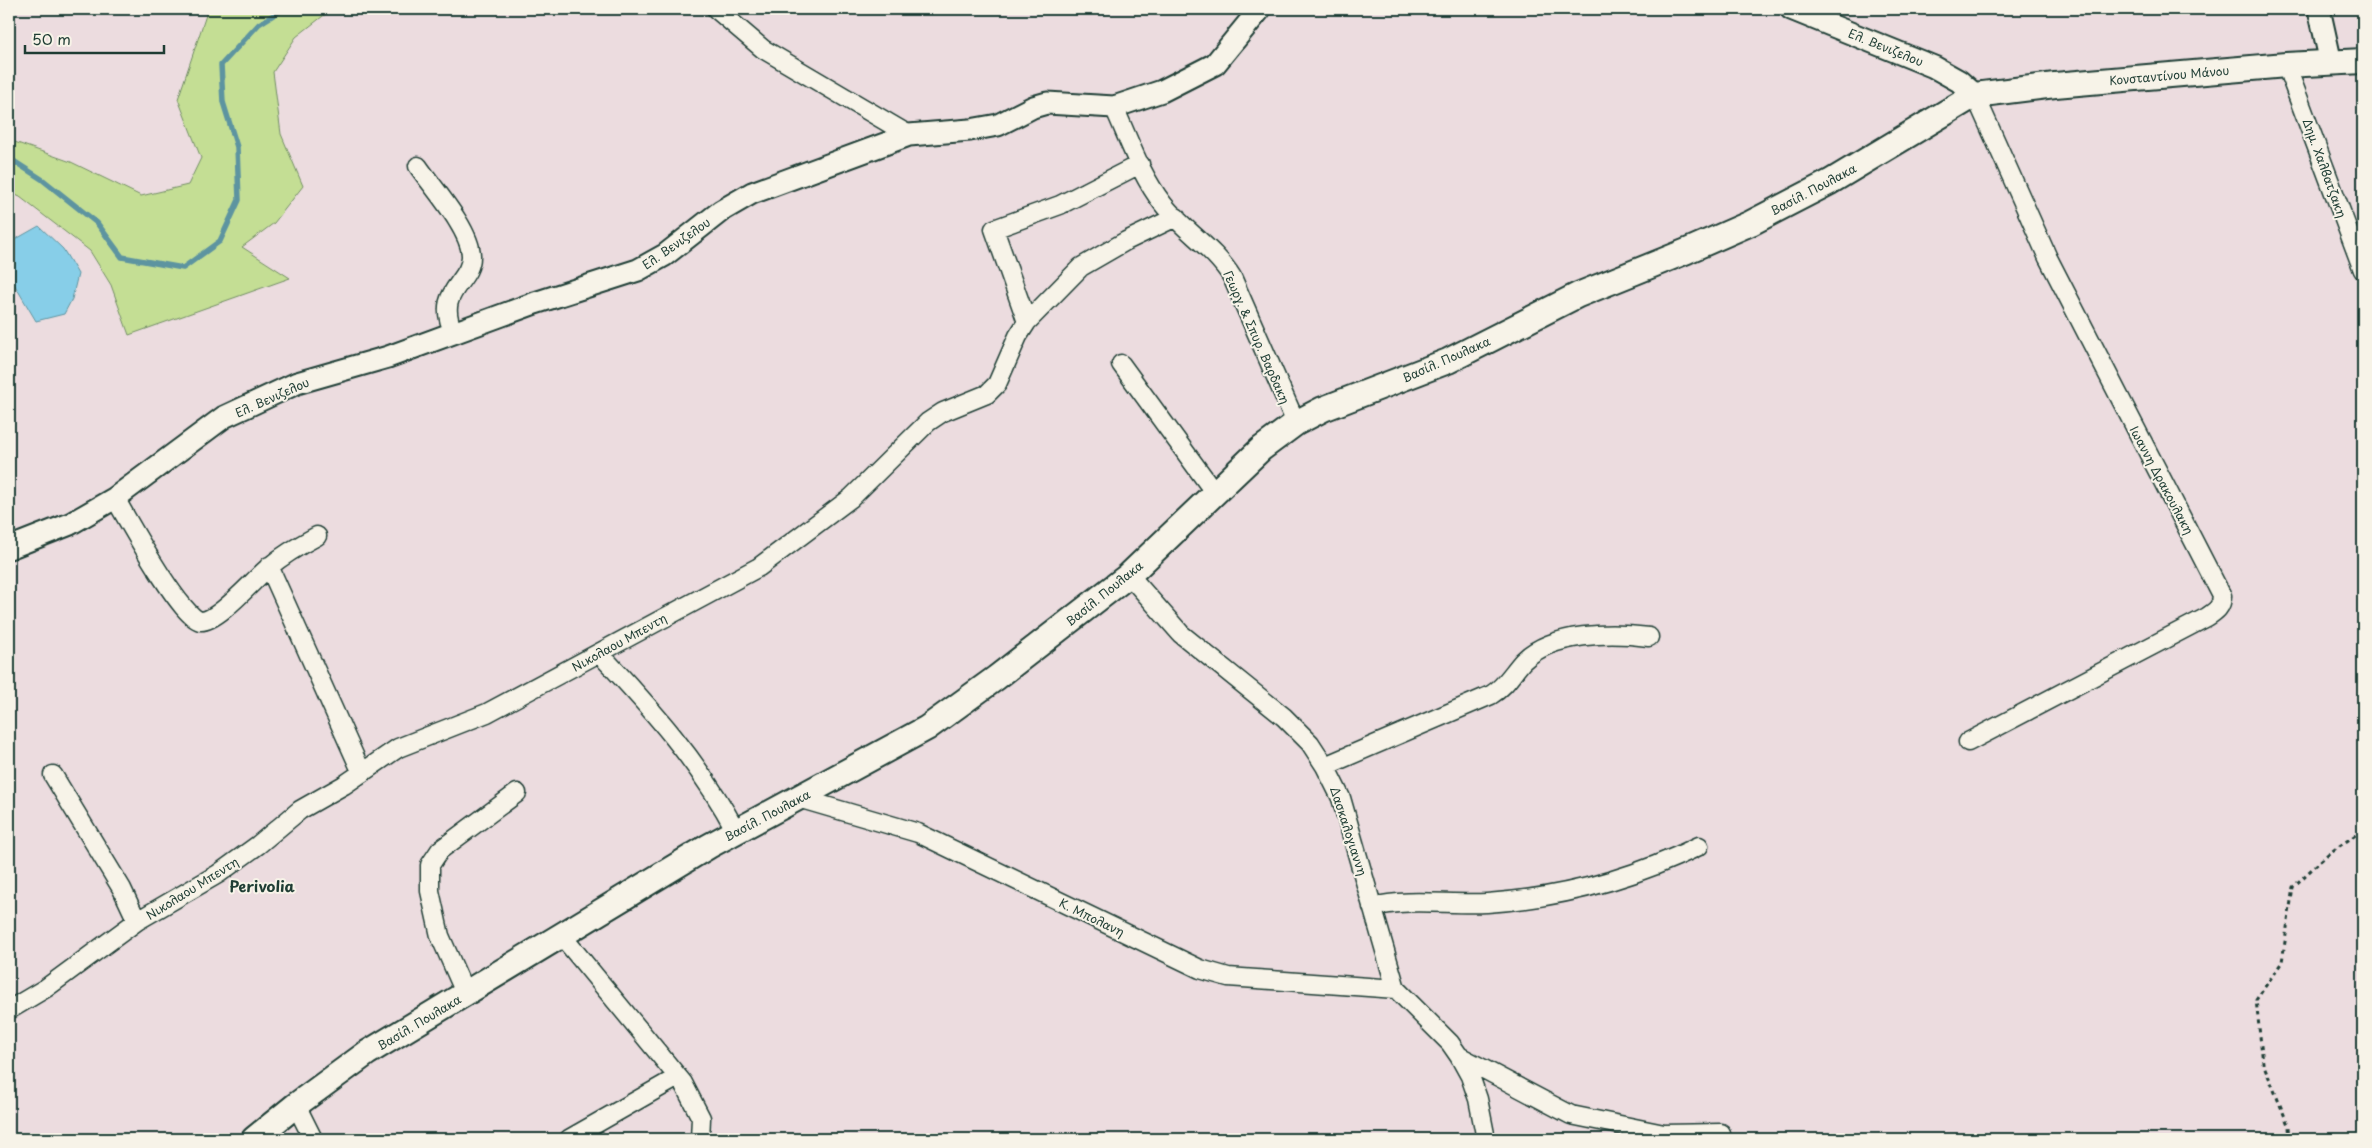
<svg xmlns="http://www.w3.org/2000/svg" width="2372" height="1148" viewBox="0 0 2372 1148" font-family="'Playpen Sans',sans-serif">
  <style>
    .green { fill: #c4de94; stroke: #728e64 }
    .water { fill: #87cee8; stroke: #5d94a0 }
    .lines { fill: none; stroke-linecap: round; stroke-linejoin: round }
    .stream { stroke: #5d94a0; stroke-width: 5.5 }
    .minor-casing { stroke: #1f3d34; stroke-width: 21 }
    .tertiary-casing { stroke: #1f3d34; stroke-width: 25 }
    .secondary-casing { stroke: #1f3d34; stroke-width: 28 }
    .path { stroke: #1f3d34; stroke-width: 3; stroke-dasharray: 4 4; stroke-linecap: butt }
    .minor { stroke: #f7f3e8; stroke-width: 18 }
    .tertiary { stroke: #f7f3e8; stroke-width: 21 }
    .secondary { stroke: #f7f3e8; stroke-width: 24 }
    .labels { text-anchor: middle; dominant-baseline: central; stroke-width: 4; stroke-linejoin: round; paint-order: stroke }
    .street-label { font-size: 12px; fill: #1f3d34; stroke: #f7f3e8 }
    .quarter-label { font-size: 15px; font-weight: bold; fill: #1f3d34; stroke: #f7f3e8 }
  </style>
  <rect width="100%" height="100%" fill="#ecdcdf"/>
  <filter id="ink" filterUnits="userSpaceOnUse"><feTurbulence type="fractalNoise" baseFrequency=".02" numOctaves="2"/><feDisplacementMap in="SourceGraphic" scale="10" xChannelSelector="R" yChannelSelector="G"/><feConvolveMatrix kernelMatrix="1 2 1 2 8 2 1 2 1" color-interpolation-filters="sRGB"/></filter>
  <g filter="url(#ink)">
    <path class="green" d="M 208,9 L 332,9 L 296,37 L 273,72 L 281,134 L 303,186 L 274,223 L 242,247 L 290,278 L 129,335 L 111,285 L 90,251 L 20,197 L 9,192 L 9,140 L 71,162 L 141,196 L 188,185 L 201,158 L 178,99 Z"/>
    <path class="water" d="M 39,226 L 63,249 L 78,274 L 72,299 L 64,314 L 36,321 L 10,277 L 9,243 Z"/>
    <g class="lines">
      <path class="stream" d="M 9,158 L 43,180 L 97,223 L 122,257 L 183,268 L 220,241 L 239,200 L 237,147 L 223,102 L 221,65 L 259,24 L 283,9"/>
      <g class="minor-casing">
        <path id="minor" d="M 716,9 L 763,49 L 909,135
          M 2286,65 L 2363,270
          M 1114,107 C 1129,140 1141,176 1163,204 C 1184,231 1214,248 1232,277 L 1296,423
          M 418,166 C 433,188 470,229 471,255 C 472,284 433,290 454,333
          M 1027,322 L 994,229 L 1060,205 L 1140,164
          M 1121,364 L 1215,493
          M 115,498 C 126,517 182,620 201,621 C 219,621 254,579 269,567 C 283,555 300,545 317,536
          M 269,566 L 362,773
          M 1129,575 L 1181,634 L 1284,717 L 1310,743 L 1325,766 L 1341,798 L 1396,989 L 1450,1043 L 1459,1056 L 1470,1076 L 1478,1099 L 1486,1139
          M 599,653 C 651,708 700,763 736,831
          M 1968,742 L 2207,617 C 2216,611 2222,607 2222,596 L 2048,258 L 1975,95
          M 1325,766 L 1491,695 C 1506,686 1512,673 1523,661 C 1552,632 1612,632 1649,637
          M 53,775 L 122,889 L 137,921
          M 798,798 L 918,833 L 1200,969 L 1228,977 L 1396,989
          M 1372,907 C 1409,898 1449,905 1487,903 C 1561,898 1632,879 1699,846
          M 562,936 L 683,1083 L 701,1118 L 700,1139
          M 466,995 L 440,936 L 430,891 L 430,865 L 440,850 L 517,793
          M 9,1010 L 46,988 L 137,921 L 218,874 L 258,845 L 300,810 L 344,785 L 398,748 L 487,713 L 759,567 L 851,498 L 928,422 L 943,412 L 987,394 L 997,384 L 1018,336 L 1027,322 L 1081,267 L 1126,241 L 1176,217
          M 1459,1056 L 1571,1115 L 1664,1134 L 1721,1133
          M 296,1105 L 313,1139
          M 569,1139 L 678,1077"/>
      </g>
      <g class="tertiary-casing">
        <path id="tertiary" d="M 1791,9 L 1934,67 L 1959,81 L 1975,95
          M 2319,9 L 2331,63
          M 9,548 L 70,524 L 115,498 L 224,417 L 297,383 L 388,357 L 535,303 L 638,270 L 665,255 L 721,211 L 752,193 L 909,135 L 970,130 L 998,125 L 1033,107 L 1047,103 L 1114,107 L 1162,91 L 1215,64 L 1260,9"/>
      </g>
      <g class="secondary-casing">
        <path id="secondary" d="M 254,1139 L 296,1105 L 367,1053 L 709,846 L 927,728 L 996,678 L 1129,575 L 1261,449 L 1296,423 L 1323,409 L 1448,361 L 1578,295 L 1687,251 L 1751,223 L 1830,182 L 1975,95 L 2055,85 L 2286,65 L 2363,61"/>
      </g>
      <path class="path" d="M 2290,1139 L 2289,1127 L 2263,1063 L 2256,1000 L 2282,962 L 2293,887 L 2328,854 L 2363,830"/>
      <use href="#minor" class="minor"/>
      <use href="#tertiary" class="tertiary"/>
      <use href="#secondary" class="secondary"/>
    </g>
  </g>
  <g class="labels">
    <g class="street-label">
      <text transform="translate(1886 47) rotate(22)">Ελ. Βενιζελου</text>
      <text transform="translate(2169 75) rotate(-5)">Κονσταντίνου Μάνου</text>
      <text transform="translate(2325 168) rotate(70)">Δημ. Χαλβατζακη</text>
      <text transform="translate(1813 189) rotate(-28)">Βασίλ. Πουλακα</text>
      <text transform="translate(676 243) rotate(-35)">Ελ. Βενιζελου</text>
      <text transform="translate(1257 337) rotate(66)">Γεωργ. &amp; Σπυρ. Βαρδακη</text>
      <text transform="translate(1446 359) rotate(-24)">Βασίλ. Πουλακα</text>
      <text transform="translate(272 397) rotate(-24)">Ελ. Βενιζελου</text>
      <text transform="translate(2162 480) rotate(62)">Ιωαννη Δρακουλακη</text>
      <text transform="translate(1104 593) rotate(-39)">Βασίλ. Πουλακα</text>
      <text transform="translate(619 642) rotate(-29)">Νικολαου Μπεντη</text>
      <text transform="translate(767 815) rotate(-28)">Βασίλ. Πουλακα</text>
      <text transform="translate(1349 831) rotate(72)">Δασκαλογιαννη</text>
      <text transform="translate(192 888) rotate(-32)">Νικολαου Μπεντη</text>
      <text transform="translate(1092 917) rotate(26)">Κ. Μπολανη</text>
      <text transform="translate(419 1022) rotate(-31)">Βασίλ. Πουλακα</text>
    </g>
    <g class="quarter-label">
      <text x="262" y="885">Perivolia</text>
    </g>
  </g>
  <rect width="2372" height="1148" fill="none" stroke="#f7f3e8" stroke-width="30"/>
  <rect x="15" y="15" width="2342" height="1118" fill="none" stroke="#1f3d34" stroke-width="2" filter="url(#ink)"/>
  <path d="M25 45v8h139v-8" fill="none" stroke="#1f3d34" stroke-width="2.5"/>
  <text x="32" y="45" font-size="15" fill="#1f3d34" stroke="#f7f3e8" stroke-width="4" paint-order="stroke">50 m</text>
</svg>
